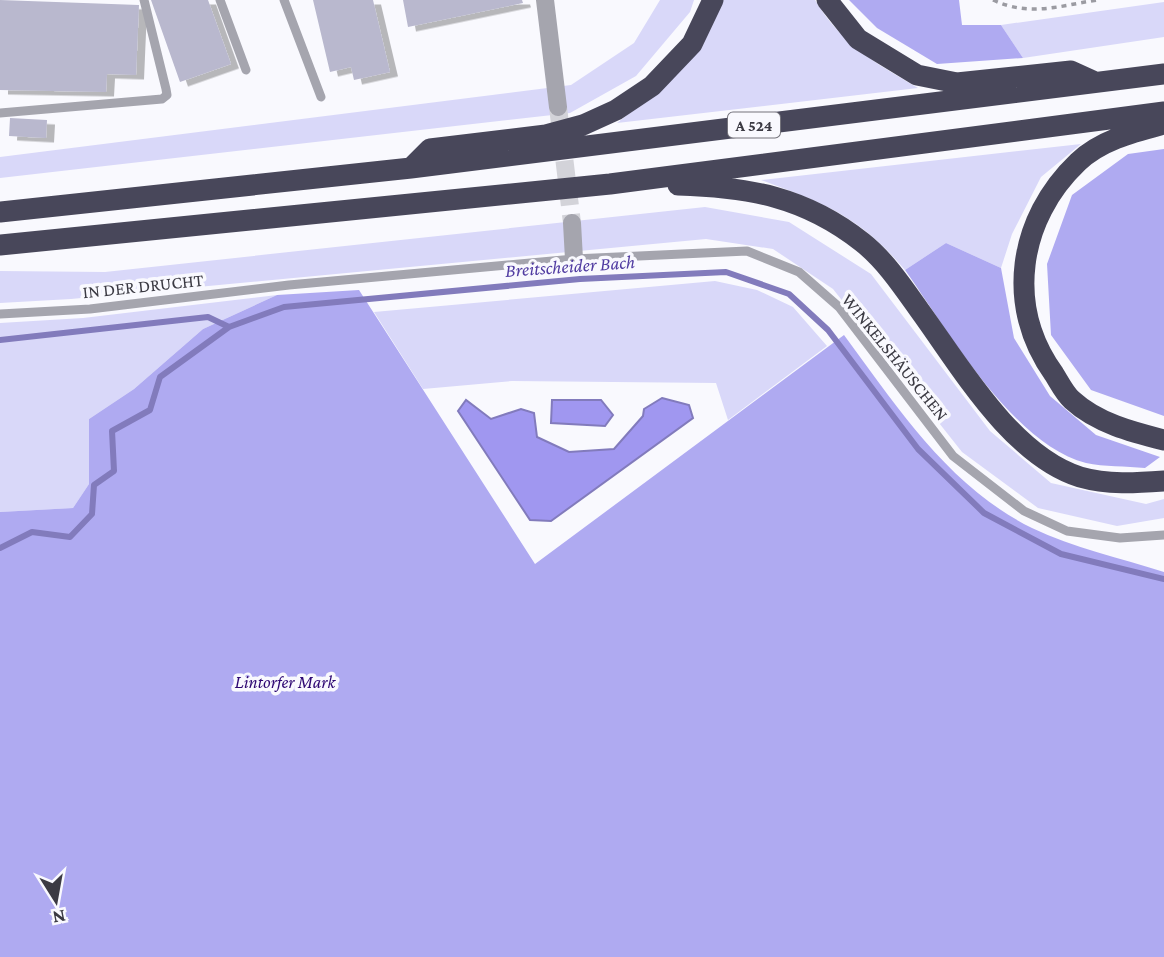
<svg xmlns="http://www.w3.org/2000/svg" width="1164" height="957" viewBox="0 0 1164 957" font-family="'Crimson Pro',serif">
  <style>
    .green { fill: #d9d8f9 }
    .forest { fill: #afaaf1 }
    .water { fill: #a097f0; stroke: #827bbc; stroke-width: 2 }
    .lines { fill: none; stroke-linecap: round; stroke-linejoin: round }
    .stream { stroke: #827bbc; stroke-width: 6 }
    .building { fill: #b9b8ce; filter: url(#shadow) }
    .minor-tunnel { stroke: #d3d3d9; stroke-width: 18; stroke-dasharray: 18 9; stroke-linecap: butt }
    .path { stroke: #9b9ba2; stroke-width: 3.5; stroke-dasharray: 5 5; stroke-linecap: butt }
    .service { stroke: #a5a5ae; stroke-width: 9 }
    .minor { stroke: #a5a5ae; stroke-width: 18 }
    .motorway { stroke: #48475a; stroke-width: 21 }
    .labels { text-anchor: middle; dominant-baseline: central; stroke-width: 7; stroke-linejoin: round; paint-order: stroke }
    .shield { fill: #f9f9fe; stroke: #74737b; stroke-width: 2 }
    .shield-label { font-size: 16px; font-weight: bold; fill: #3b3a43 }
    .street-label { font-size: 18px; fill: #3b3a43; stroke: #f9f9fe }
    .park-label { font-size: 18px; font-style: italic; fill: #2d0772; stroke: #f9f9fe }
    .water-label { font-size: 19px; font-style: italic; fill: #503ba1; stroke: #f9f9fe }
  </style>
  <defs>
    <filter id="shadow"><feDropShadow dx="8" dy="4.5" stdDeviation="0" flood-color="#0004"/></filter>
  </defs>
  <rect width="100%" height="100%" fill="#f9f9fe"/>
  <path class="green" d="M 660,0 L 694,0 L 690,12 L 636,76 L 570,113 L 0,178 L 0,157 L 571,85 L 634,43 Z
    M 722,0 L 815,0 C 842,45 874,62 918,88 L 617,123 C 664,86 703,60 722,0 Z
    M 1164,2 L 1164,37 L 1023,58 L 1001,25 Z
    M 1081,144 L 1041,177 L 1012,234 L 1001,268 L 946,243 L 905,270 C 859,216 825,204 761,180 Z
    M 705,207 L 789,222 L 871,274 L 990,431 L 1051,483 L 1146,504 L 1164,499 L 1164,518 L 1117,526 L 1038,508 L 962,452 L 833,289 L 773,249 L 706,239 L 71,299 L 0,303 L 0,271 L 105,272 Z
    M 715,281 L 757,290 L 793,307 L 827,346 L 728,420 L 716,383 L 512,381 L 423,389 L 374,312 Z
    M 277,295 L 203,329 L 134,389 L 89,419 L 89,484 L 73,508 L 0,512 L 0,323 L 83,318 Z"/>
  <path class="forest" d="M 849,0 L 959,0 L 962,25 L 1001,25 L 1023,58 L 937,64 L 877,28 Z
    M 1164,149 L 1164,416 L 1091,390 L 1051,335 L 1047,264 L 1072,195 L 1128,154 Z
    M 946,243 L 1001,268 L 1014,338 L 1050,396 L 1096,435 L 1160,457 L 1145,468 C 1126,466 1104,467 1086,463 C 1013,445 947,329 905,270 Z
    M 359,290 L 535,564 L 844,335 C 898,408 949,487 1032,528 C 1073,548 1121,558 1164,572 L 1164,957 L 0,957 L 0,512 L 73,508 L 89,484 L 89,419 L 134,389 L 203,329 L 277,295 Z"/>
  <path class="water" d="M 662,398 L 689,405 L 693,418 L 551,521 L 530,520 L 458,411 L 466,400 L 491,419 L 521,409 L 534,413 L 537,437 L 569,452 L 614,449 L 643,416 L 644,409 Z
    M 552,400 L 601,400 L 613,415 L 605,426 L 551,423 Z"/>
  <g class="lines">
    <path class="stream" d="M 0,340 L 208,317 L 229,327
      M 0,548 L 32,532 L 70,537 L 92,514 L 94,485 L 114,471 L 112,431 L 150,410 L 160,377 L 229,327 L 284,307 L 580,279 L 726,272 L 789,294 L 828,330 L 918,449 L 984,513 L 1061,554 L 1164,579"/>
  </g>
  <path class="building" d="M 0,0 L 139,5 L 136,75 L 107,74 L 106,92 L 0,90 Z
    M 151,0 L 208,0 L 231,64 L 180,82 Z
    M 313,0 L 373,0 L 390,72 L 354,80 L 351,67 L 330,72 Z
    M 403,0 L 522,0 L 523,3 L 408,27 Z
    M 10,118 L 47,120 L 46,138 L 9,136 Z"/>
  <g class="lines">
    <path class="minor-tunnel" d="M 558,107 L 572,223"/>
    <path class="path" d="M 993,0 C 1030,17 1058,6 1097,0"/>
    <path class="service" d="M 220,0 L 246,70
      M 284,0 L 321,97
      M 0,113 L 162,99 L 167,95 L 166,89 L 144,0
      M 0,314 L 90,309 L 289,285 L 574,259 L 747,251 L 799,272 L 839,307 L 953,456 L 1024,511 L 1067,531 L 1120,538 L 1164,535"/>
    <path class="minor" d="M 545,0 L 558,107
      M 572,223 L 574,259"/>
    <path class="motorway" d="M 827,0 L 858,39 L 917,75 L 957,83 L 1071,71 L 1093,81
      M 1164,124 C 1134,132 1101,140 1078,162 C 1018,219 1005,306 1054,374 C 1059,382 1065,394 1072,400 C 1097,423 1132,432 1164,440
      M 411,168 L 430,149 L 546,135 L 583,125 L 616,110 L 652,86 L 692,44 L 713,0
      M 678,185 C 749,187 805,197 862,242 C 885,260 903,287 920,311 C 960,366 1012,456 1080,477 C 1108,485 1136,483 1164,481
      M 0,212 L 411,168 L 1164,74
      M 0,245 L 610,184 L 1164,112"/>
  </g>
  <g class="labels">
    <rect class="shield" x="728" y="112.5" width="52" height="25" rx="5"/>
    <g class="shield-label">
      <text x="754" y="125">A 524</text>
    </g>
    <g class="street-label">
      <text transform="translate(143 286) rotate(-6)">IN DER DRUCHT</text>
      <text transform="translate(895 357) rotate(51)">WINKELSHÄUSCHEN</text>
    </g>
    <g class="park-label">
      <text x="285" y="682">Lintorfer Mark</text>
    </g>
    <g class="water-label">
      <text transform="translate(570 266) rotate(-4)">Breitscheider Bach</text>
    </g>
  </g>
  <g transform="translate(56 901) rotate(169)" stroke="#f9f9fe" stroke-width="5" paint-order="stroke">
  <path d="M0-5L12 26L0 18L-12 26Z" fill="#3b3a43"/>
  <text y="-10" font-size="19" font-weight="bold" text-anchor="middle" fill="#3b3a43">N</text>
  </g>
</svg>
